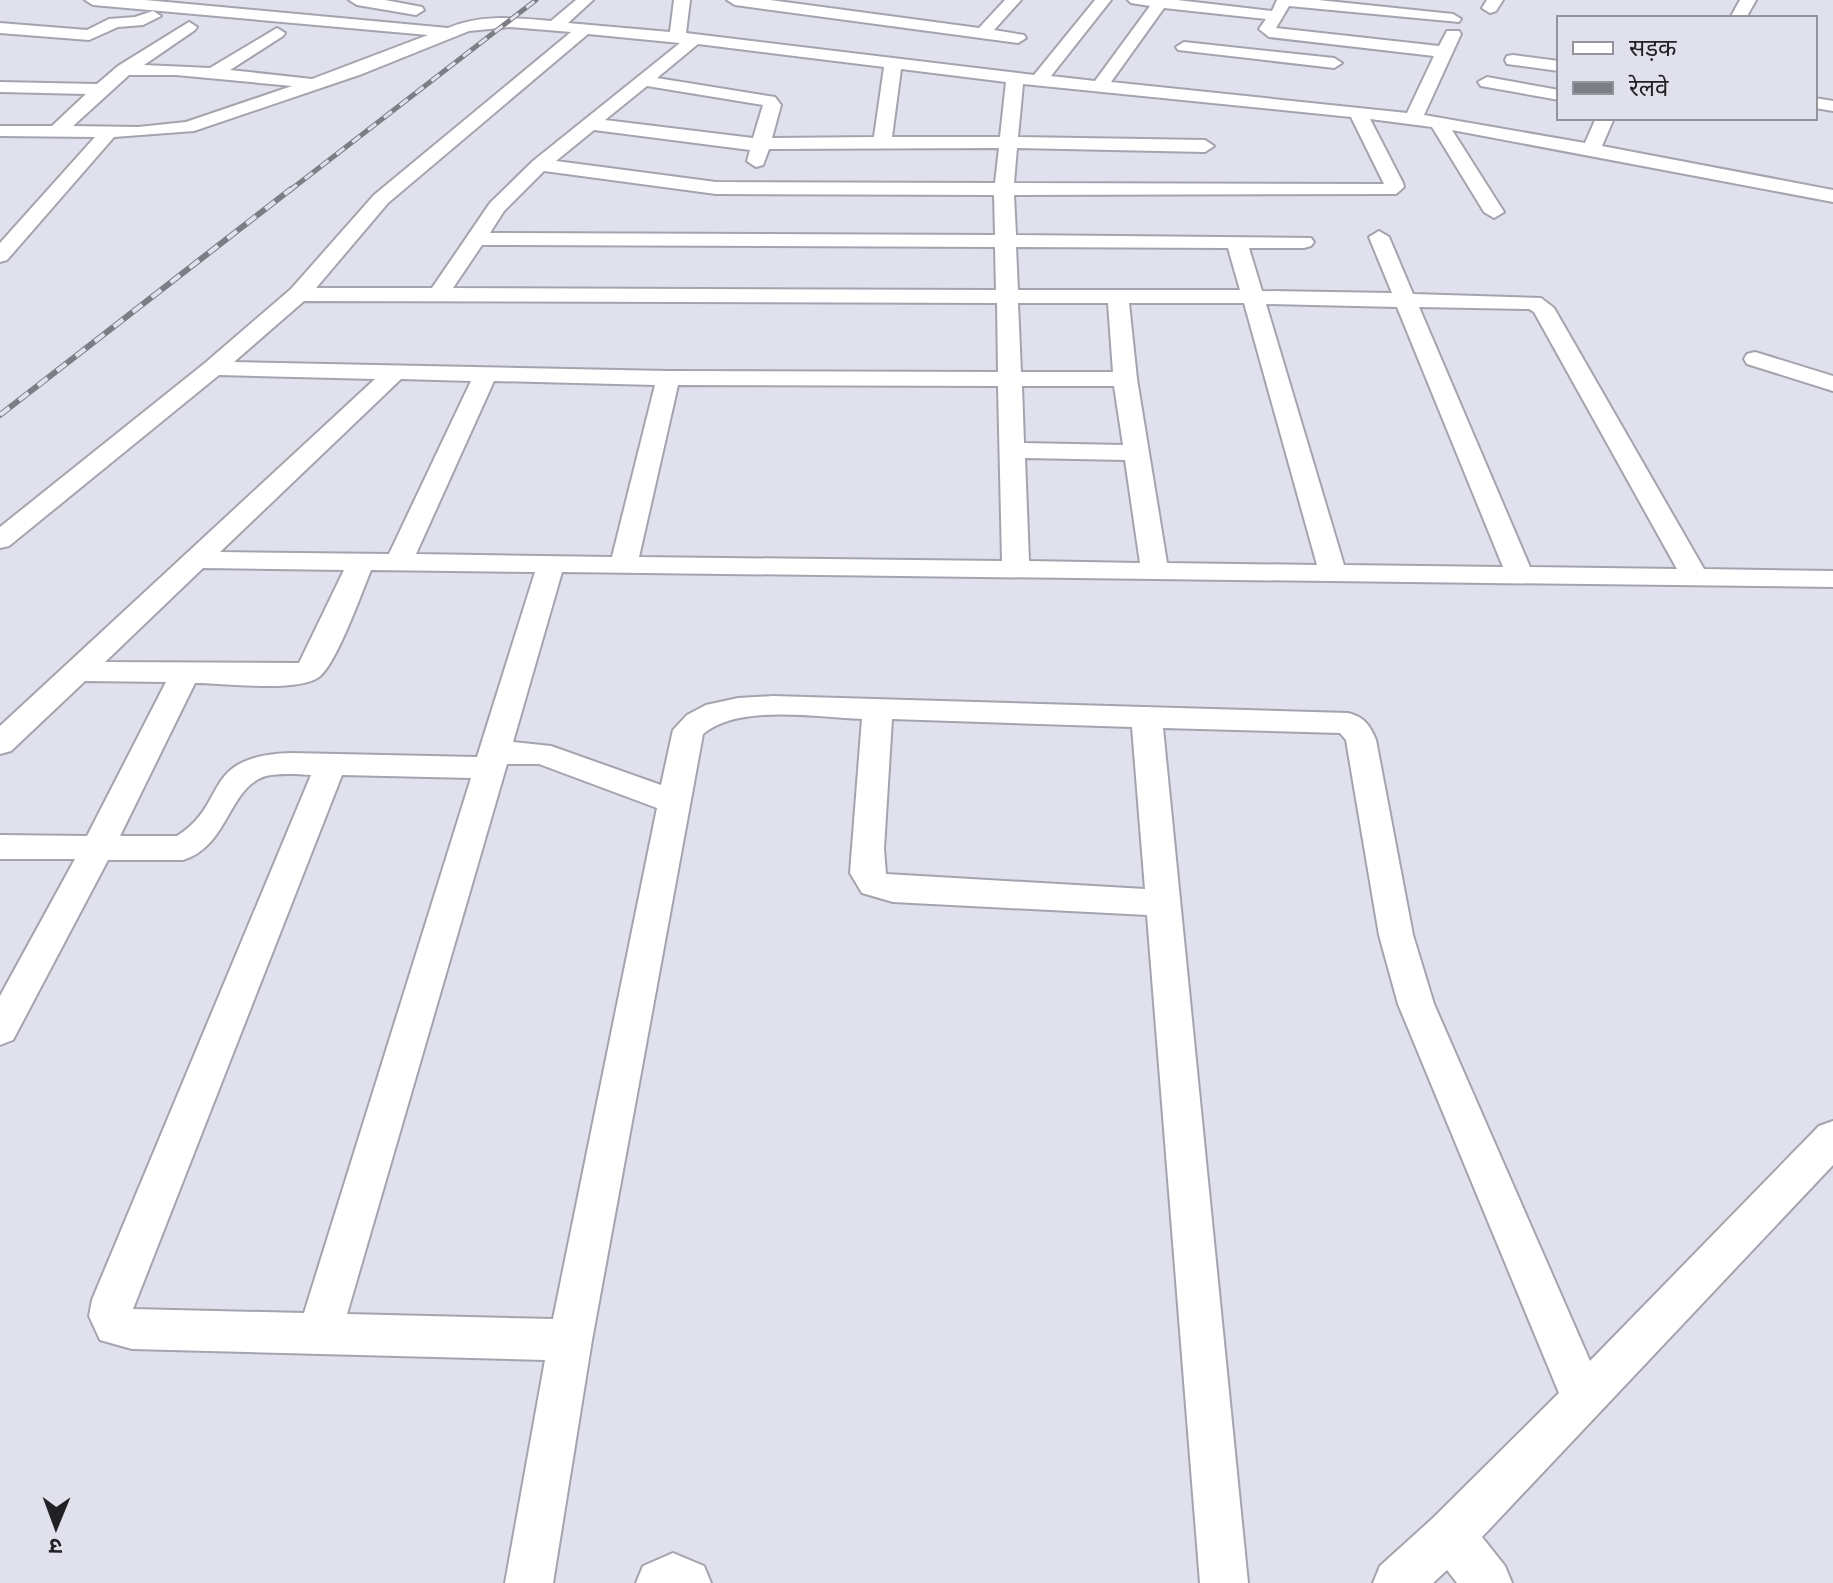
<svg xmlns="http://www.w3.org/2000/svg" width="1833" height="1583" viewBox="0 0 1833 1583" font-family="Ubuntu,'Noto Sans Devanagari',sans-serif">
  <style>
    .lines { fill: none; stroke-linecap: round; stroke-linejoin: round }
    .minor-casing { stroke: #a3a4ae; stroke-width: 4 }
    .minor { fill: #fff; fill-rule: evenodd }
    .rail-far1-casing { stroke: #7d7e85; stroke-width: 5 }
    .rail-casing { stroke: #7d7e85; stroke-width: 6 }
    .rail-far1 { stroke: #e0e1ec; stroke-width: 3; stroke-dasharray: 10; stroke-linecap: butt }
    .rail { stroke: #e0e1ec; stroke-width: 4; stroke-dasharray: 12; stroke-linecap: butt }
  </style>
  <rect width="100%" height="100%" fill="#e0e1ec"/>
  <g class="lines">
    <g class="minor-casing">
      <path id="minor" d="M 85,0 L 145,0 L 448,28 C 481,14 516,18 551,21 L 576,0 L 593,0 L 568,23 L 670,32 L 674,0 L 690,0 L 686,33 L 1034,75 L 1095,0 L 1111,0 L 1051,76 L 1095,81 L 1150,6 L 1131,3 L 1128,0 L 1177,0 L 1272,11 L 1277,0 L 1318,0 L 1453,14 L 1461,19 L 1459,22 L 1289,6 L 1276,28 L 1439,46 L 1447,31 L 1459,31 L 1461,34 L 1424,115 L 1585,143 L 1596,118 L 1614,118 L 1602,146 L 1833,190 L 1833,202 L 1452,130 L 1504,212 L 1494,218 L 1484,212 L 1432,127 L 1370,119 L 1403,183 L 1404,187 L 1396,194 L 1014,195 L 1016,235 L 1311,238 L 1314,242 L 1311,246 L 1304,248 L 1249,248 L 1262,291 L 1392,293 L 1369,237 L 1379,231 L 1389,237 L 1413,294 L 1541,298 L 1554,308 L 1704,569 L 1833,571 L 1833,587 L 562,572 L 513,742 L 551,746 L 661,785 L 673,730 L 687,715 L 706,705 L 738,698 L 773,696 L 1348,713 C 1364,717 1370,725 1376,740 L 1413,935 L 1434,1004 L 1590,1361 L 1819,1126 L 1833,1121 L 1833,1165 L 1482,1537 L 1505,1566 L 1512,1583 L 1457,1583 L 1447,1570 L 1433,1583 L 1373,1583 L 1380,1566 L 1433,1518 L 1559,1393 L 1398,1004 L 1379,935 L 1346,740 L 1340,733 L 1163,728 L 1248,1583 L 1200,1583 L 1147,915 L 893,902 L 862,893 L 850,873 L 862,719 C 817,717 738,704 703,734 L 592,1340 L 553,1583 L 505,1583 L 545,1360 L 132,1349 L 100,1340 L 89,1316 L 92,1300 L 311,775 C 297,774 280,773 266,776 C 228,787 229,846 183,860 L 108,860 L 13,1040 L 0,1045 L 0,996 L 75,859 L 0,859 L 0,835 L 87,836 L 166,682 L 85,681 L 11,751 L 0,754 L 0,726 L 375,379 L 219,375 L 9,546 L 0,548 L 0,527 L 205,363 L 291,289 L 374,195 L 571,32 L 510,27 L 469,31 L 362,74 L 194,131 L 114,137 L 7,260 L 0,262 L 0,243 L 95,137 L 0,136 L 0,126 L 52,126 L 86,94 L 0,92 L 0,82 L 97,84 L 118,66 L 189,22 L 197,27 L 195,30 L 144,65 L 210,68 L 277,28 L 285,33 L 283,36 L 230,70 L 312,79 L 428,35 L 93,5 ZM 1164,8 L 1266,19 L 1259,29 L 1269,37 L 1434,56 L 1407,113 L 1111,82 ZM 588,34 L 680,43 L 533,161 L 490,203 L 432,288 L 316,288 L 388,203 ZM 698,44 L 884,67 L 874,137 L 772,138 L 781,105 L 775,97 L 657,78 ZM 901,69 L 1006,82 L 1000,137 L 892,137 ZM 129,75 L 176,75 L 292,86 L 186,122 L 138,127 L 73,126 ZM 1023,84 L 1351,117 L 1384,184 L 1014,183 L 1017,148 L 1205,152 L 1214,146 L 1205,140 L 1018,137 ZM 647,86 L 763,105 L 753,138 L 605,120 ZM 594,130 L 750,150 L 747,161 L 756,167 L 763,165 L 769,149 L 999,148 L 995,183 L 716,182 L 556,161 ZM 544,171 L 716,194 L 994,195 L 995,235 L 490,233 L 504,211 ZM 482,245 L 995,247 L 996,290 L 453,288 ZM 1016,247 L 1228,248 L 1240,290 L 1018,290 ZM 304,301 L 997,303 L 998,372 L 668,371 L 234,362 ZM 1018,303 L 1108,303 L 1113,372 L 1021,372 ZM 1129,303 L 1244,303 L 1317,565 L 1167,563 L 1137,379 ZM 1266,304 L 1397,307 L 1503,567 L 1344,565 ZM 1419,307 L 1529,309 L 1534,312 L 1677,569 L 1530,567 ZM 401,379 L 471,381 L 389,554 L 220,552 ZM 494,381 L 655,385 L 612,557 L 416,554 ZM 678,385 L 998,386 L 1002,561 L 639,557 ZM 1022,386 L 1114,386 L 1123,445 L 1024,443 ZM 1025,458 L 1125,460 L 1140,563 L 1029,561 ZM 203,568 L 344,570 L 299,663 L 105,662 ZM 371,570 L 535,572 L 477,757 L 291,753 C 199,756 230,803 177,836 L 120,836 L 195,683 C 224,683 297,693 319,677 C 336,665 362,592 371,570 ZM 892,719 L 1132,727 L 1145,889 L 886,874 L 884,849 ZM 507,764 L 539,764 L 657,808 L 553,1319 L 347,1314 ZM 342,775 L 471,778 L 304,1313 L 133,1309 Z
        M 349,0 L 385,0 L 422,7 L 424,10 L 416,15 L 357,5 Z
        M 727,0 L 770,0 L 979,28 L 1005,0 L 1021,0 L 994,30 L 1024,35 L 1026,38 L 1018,43 L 735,5 Z
        M 1487,0 L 1503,0 L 1496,11 L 1490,13 L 1482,8 Z
        M 1740,0 L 1756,0 L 1746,18 L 1730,18 Z
        M 153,11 L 161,16 L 143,25 L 118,27 L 89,40 L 0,33 L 0,23 L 87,30 L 109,19 L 135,17 Z
        M 1184,42 L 1334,58 L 1342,63 L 1334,68 L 1178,50 L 1176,47 Z
        M 1513,55 L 1559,61 L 1559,71 L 1507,64 L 1505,60 L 1507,56 Z
        M 1487,77 L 1559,90 L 1559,100 L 1481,86 L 1478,82 Z
        M 1815,98 L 1833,101 L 1833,111 L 1815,108 Z
        M 1755,352 L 1833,376 L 1833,391 L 1747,364 L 1744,359 L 1747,354 Z
        M 673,1553 L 704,1566 L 711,1583 L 636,1583 L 643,1566 Z"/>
    </g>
    <use href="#minor" class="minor"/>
    <g class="rail-far1-casing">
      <path id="rail-far1" d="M 289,191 L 536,0"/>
    </g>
    <g class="rail-casing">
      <path id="rail" d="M 0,415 L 291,189"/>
    </g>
    <use href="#rail-far1" class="rail-far1"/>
    <use href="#rail" class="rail"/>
  </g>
  <rect x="1557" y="16" width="260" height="104" fill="#e0e1ec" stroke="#94949c" stroke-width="2"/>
  <rect x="1573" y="42" width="40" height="12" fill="#ffffff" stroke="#94949c" stroke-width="2"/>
  <text x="1629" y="56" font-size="24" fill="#212125">सड़क</text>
  <rect x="1573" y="82" width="40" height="12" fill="#7d7e85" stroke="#94949c" stroke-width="2"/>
  <text x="1629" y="96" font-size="24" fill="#212125">रेलवे</text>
  <g transform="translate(56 1527) rotate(181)" stroke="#e0e1ec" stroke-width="6" paint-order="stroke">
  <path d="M0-6L14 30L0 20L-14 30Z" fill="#212125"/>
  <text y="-12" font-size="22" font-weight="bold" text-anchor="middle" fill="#212125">उ</text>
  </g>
</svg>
